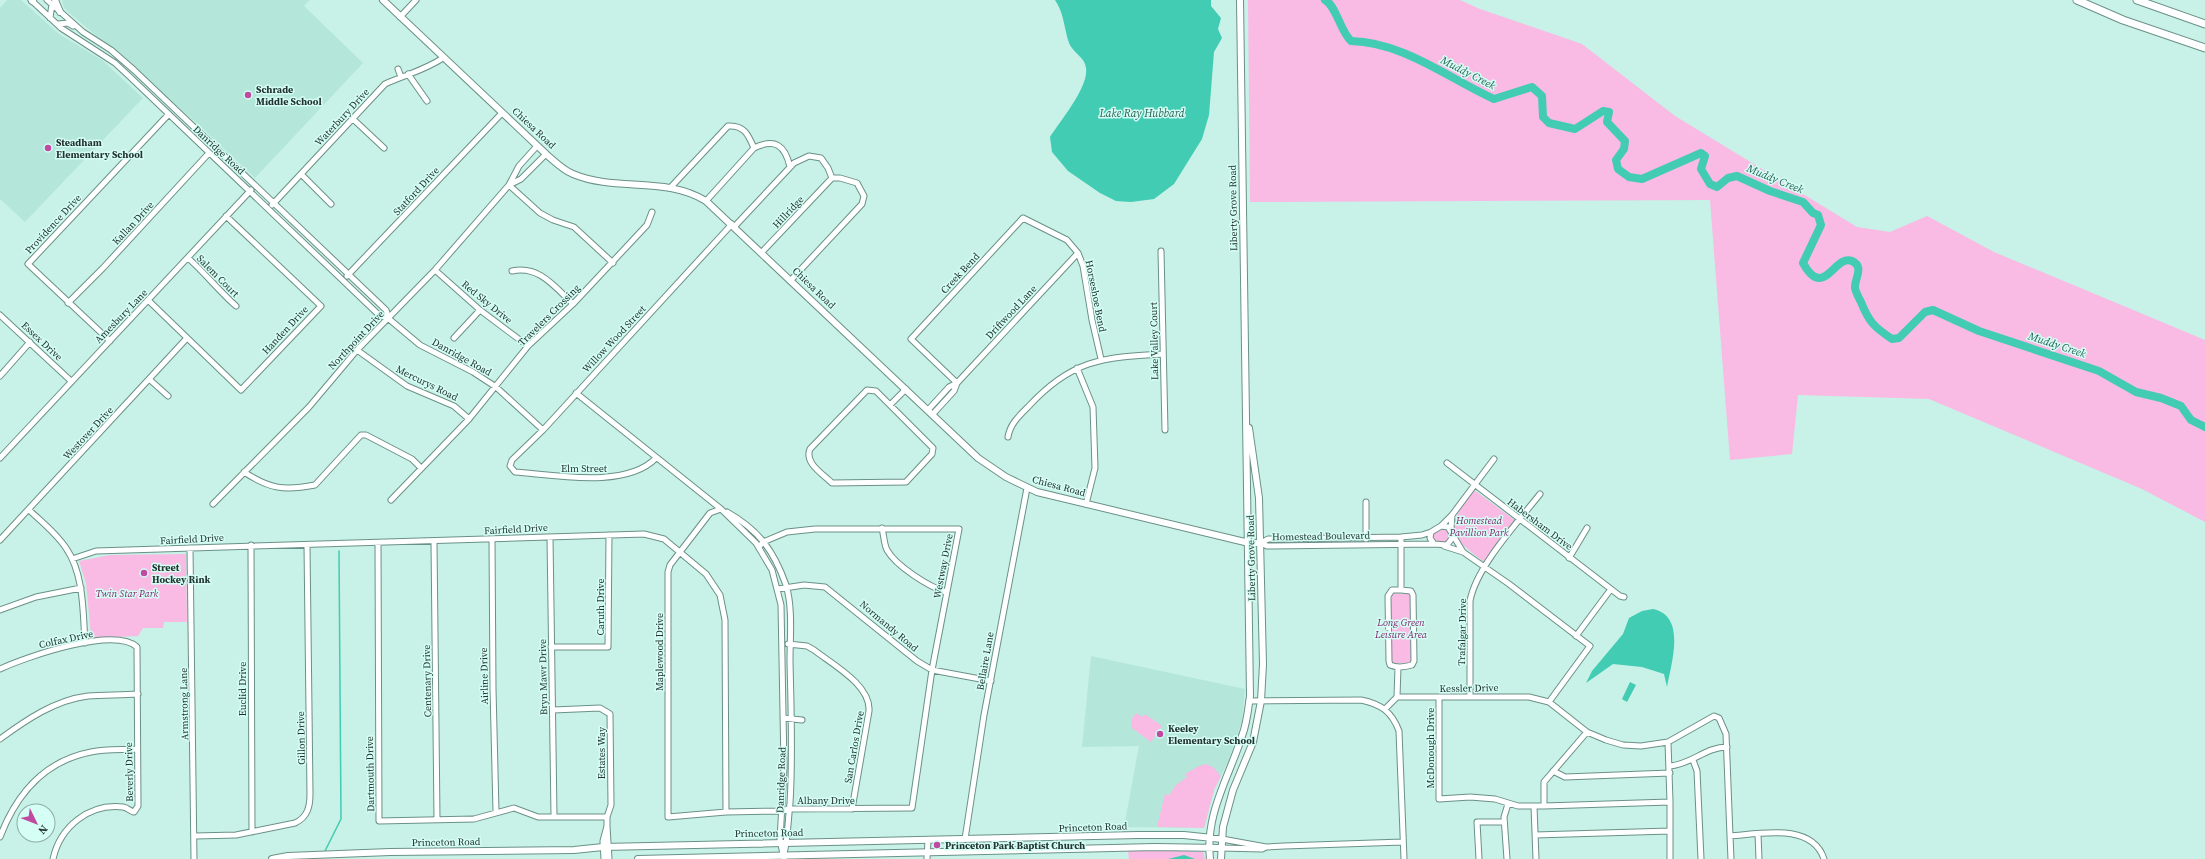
<svg xmlns="http://www.w3.org/2000/svg" width="2205" height="859" viewBox="0 0 2205 859" font-family="'Source Serif 4',serif">
  <style>
    .built { fill: #b4e7da }
    .green { fill: #f9bae4 }
    .water { fill: #41ccb3 }
    .lines { fill: none; stroke-linecap: round; stroke-linejoin: round }
    .stream { stroke: #41ccb3; stroke-width: 1.5 }
    .river { stroke: #41ccb3; stroke-width: 8 }
    .minor-casing { stroke: #6a9187; stroke-width: 7 }
    .major-casing { stroke: #6a9187; stroke-width: 8 }
    .highway-casing { stroke: #6a9187; stroke-width: 9 }
    .minor { stroke: #fff; stroke-width: 5 }
    .major { stroke: #fff; stroke-width: 6 }
    .highway { stroke: #fff; stroke-width: 7 }
    .poi-dot { fill: #bf4aa1; stroke: #d5fef4; stroke-width: 1.5 }
    .labels { text-anchor: middle; dominant-baseline: central; stroke-width: 3; stroke-linejoin: round; paint-order: stroke }
    .poi-label { font-size: 10px; font-weight: bold; fill: #23332f; stroke: #d5fef4; text-anchor: start }
    .street-label { font-size: 10px; fill: #23332f; stroke: #d5fef4 }
    .park-label { font-size: 10px; font-style: italic; fill: #7f1f69; stroke: #d5fef4 }
    .water-label { font-size: 11px; font-style: italic; fill: #296055; stroke: #d5fef4 }
  </style>
  <rect width="100%" height="100%" fill="#c8f1e7"/>
  <path class="built" d="M 7,0 L 21,0 L 59,34 L 102,60 L 143,98 L 25,222 L 0,199 L 0,8 Z
    M 62,0 L 310,0 L 304,6 L 363,63 L 255,178 L 200,126 L 64,8 Z
    M 1091,656 L 1245,689 L 1242,722 L 1228,762 L 1214,790 L 1204,828 L 1124,827 L 1139,746 L 1082,747 Z"/>
  <path class="green" d="M 1248,0 L 1460,0 L 1480,9 L 1582,44 L 1675,116 L 1857,227 L 1890,232 L 1927,216 L 1994,252 L 2205,340 L 2205,522 L 2142,489 L 1929,399 L 1798,395 L 1792,454 L 1730,460 L 1710,200 L 1250,202 Z
    M 1474,490 L 1516,521 L 1485,563 C 1446,532 1443,532 1474,490 Z
    M1433 536a8 8 0 1 1 16 0a8 8 0 1 1-16 0Z
    M 186,554 L 187,622 L 164,622 L 163,628 L 143,628 L 138,636 L 93,638 L 91,635 L 86,583 L 79,561 L 110,555 Z
    M 1389,593 L 1410,594 L 1411,663 L 1392,663 Z
    M 1136,713 L 1142,717 L 1145,714 L 1162,726 L 1151,742 L 1132,728 L 1131,720 Z
    M 1206,764 L 1213,767 L 1221,776 L 1214,790 L 1204,828 L 1157,827 L 1165,794 L 1169,795 L 1176,785 L 1187,777 L 1185,774 L 1199,766 Z
    M 1166,850 L 1203,852 L 1205,859 L 1129,859 L 1128,851 Z"/>
  <path class="water" d="M 1055,0 L 1211,0 L 1211,6 L 1221,18 L 1218,29 L 1222,38 L 1214,52 L 1209,115 L 1202,139 L 1174,184 L 1154,199 L 1131,202 L 1116,201 L 1100,193 L 1068,171 L 1052,152 L 1050,137 C 1060,121 1089,87 1086,68 C 1085,57 1073,53 1069,43 C 1064,28 1064,13 1055,0 Z
    M 1653,609 C 1687,616 1671,664 1667,687 L 1664,674 L 1642,667 L 1613,664 L 1586,683 L 1592,671 L 1623,634 L 1629,618 L 1642,611 Z
    M 1630,682 L 1636,685 L 1627,702 L 1622,699 Z
    M 1184,855 L 1195,859 L 1168,859 Z"/>
  <g class="lines">
    <path class="stream" d="M 325,851 L 341,819 L 339,551"/>
    <path class="river" d="M 1325,0 C 1336,5 1340,31 1351,41 C 1403,42 1448,78 1494,99 L 1532,87 L 1542,96 L 1543,117 L 1549,123 L 1575,129 L 1603,111 L 1609,112 L 1607,122 L 1625,141 L 1624,149 L 1616,160 L 1618,169 L 1629,177 L 1642,179 L 1701,153 L 1705,156 L 1701,169 L 1710,184 L 1717,187 L 1728,178 L 1737,176 L 1770,191 L 1803,202 L 1813,213 L 1818,215 L 1821,225 L 1803,263 C 1824,301 1834,254 1852,261 C 1865,267 1854,279 1855,288 C 1856,293 1859,298 1861,302 C 1869,322 1874,327 1892,339 L 1899,338 L 1925,312 L 1933,310 L 1979,331 L 2099,371 L 2136,392 L 2161,398 L 2181,406 L 2191,420 L 2205,427"/>
    <g class="minor-casing">
      <path id="minor" d="M 31,0 L 61,28 L 115,63 L 129,76 L 379,315 L 389,319 L 420,345 L 473,372 L 496,387 L 543,430
        M 47,0 L 83,32 L 111,50 L 134,70 L 386,310 L 389,319
        M 400,17 L 416,0
        M 50,18 L 52,4
        M 58,24 L 68,23 L 73,26
        M 398,69 L 401,77
        M 408,74 L 427,101
        M 353,119 L 384,148
        M 537,146 L 519,166 L 509,185 L 521,179 L 546,154
        M 301,174 L 331,204
        M 670,188 L 728,126 C 744,125 748,134 754,148
        M 706,201 L 754,148 C 775,138 785,145 790,167
        M 272,205 L 385,84 C 405,75 425,70 443,58
        M 735,226 L 794,163 L 809,156 L 821,158 L 828,168 L 832,178 L 762,252
        M 1161,251 L 1165,430
        M 1078,253 L 957,383 L 911,339 L 1023,218 L 1067,240 L 1078,253 L 1083,266 L 1092,320 L 1101,359
        M 188,258 C 205,273 219,291 236,306
        M 435,270 L 480,310 L 528,346
        M 512,271 C 539,265 555,287 573,304
        M 347,276 L 502,113
        M 791,280 L 862,204 L 864,196 L 857,183 L 840,178 L 832,178
        M 149,301 L 241,390 L 321,306 L 226,216
        M 68,303 L 103,268 L 209,153
        M 0,315 L 71,381
        M 454,338 L 480,310
        M 110,341 L 28,264 L 168,115
        M 357,350 L 407,386 L 454,406 L 469,419
        M 1077,368 L 1093,407 L 1095,468 L 1086,504
        M 0,376 L 30,342
        M 149,379 L 168,396
        M 576,393 L 721,509 L 756,543 L 772,570 L 781,605 L 784,767 L 780,840 L 784,859
        M 890,405 L 933,448 L 932,454 L 906,482 L 832,483 C 823,474 804,463 810,449 L 867,390 L 876,391 L 890,405 L 906,389
        M 928,410 L 949,387 L 957,383 L 954,391 L 932,415
        M 1008,437 C 1010,424 1019,416 1028,407 C 1071,360 1102,357 1163,354
        M 0,458 L 251,190
        M 656,458 C 626,489 555,475 515,472 L 510,466 L 512,460 L 543,430 L 732,224
        M 1447,463 L 1620,596 L 1624,597
        M 244,472 C 270,489 284,491 315,485 L 361,435 L 366,435 L 412,459 L 421,468
        M 391,500 L 469,419 L 528,346 L 573,304 L 647,225 L 652,212
        M 1366,502 L 1366,539
        M 213,504 L 309,407 L 357,350 L 435,270 L 509,185 L 540,213 L 553,220 L 574,227 L 613,263
        M 721,509 L 710,513 L 670,565 L 668,572 L 668,817 L 726,812 L 781,811 L 789,809 L 912,808 L 932,670 L 959,529 L 815,529 L 787,532 L 763,542 L 759,547
        M 29,510 C 42,522 56,533 66,548 C 84,574 83,612 85,643
        M 727,512 C 759,530 774,551 786,585 C 793,608 790,637 790,661 C 791,708 793,756 790,803 C 788,820 788,837 784,854
        M 1452,515 L 1494,459
        M 1441,526 L 1452,515 L 1451,529
        M 882,528 C 884,536 884,544 887,550 C 896,566 929,587 946,592
        M 550,537 L 554,816
        M 0,540 L 187,338
        M 492,540 L 493,689 L 496,812
        M 434,542 L 437,819
        M 378,543 L 379,821 L 474,819 L 514,808 L 538,817 L 607,817
        M 1261,543 L 1267,546 L 1434,544
        M 1261,543 L 1268,539 L 1401,537 L 1422,535 L 1431,532
        M 251,545 L 252,832
        M 1444,546 L 1463,552 L 1448,527 L 1441,526 L 1431,532 L 1430,538 L 1434,544 L 1447,545 L 1453,537
        M 190,548 L 194,859
        M 1463,552 L 1509,584 L 1590,646 L 1549,702
        M 1569,558 L 1587,528
        M 72,559 L 96,551 L 644,534 L 664,539 L 706,574 L 720,595 L 725,620 L 726,812
        M 778,589 L 804,585 L 825,587 L 917,661 L 932,670 L 991,681
        M 1401,590 L 1411,591 L 1413,595 L 1414,661 L 1412,665 C 1405,667 1397,668 1390,665 L 1389,661 L 1388,596 L 1392,590 L 1401,590 L 1401,537
        M 0,610 L 36,597 L 81,588
        M 1576,636 L 1611,589
        M 788,644 L 807,646 L 814,650 C 832,664 871,685 869,711 L 852,809
        M 551,647 L 608,647 L 609,535
        M 0,669 C 26,657 114,626 137,647 L 138,806 L 134,812 C 130,811 128,808 123,807 C 89,803 60,827 53,859
        M 1397,697 L 1398,667
        M 1470,697 L 1470,601 C 1476,567 1518,522 1540,494
        M 1439,698 L 1439,799 L 1470,797 L 1495,799 L 1518,806 L 1544,806 L 1544,782 L 1587,732
        M 1249,701 L 1361,700 C 1381,704 1392,712 1399,731 L 1404,859
        M 1385,709 L 1397,697 L 1529,697 L 1549,702 L 1587,732 L 1606,740 L 1623,745 L 1641,746 L 1668,742 L 1714,716 L 1719,718 L 1726,734 L 1730,836
        M 553,710 L 600,708 L 610,714 L 611,805 L 607,817 L 607,826
        M 783,718 L 802,720
        M 0,739 C 26,720 55,700 88,696 C 105,695 121,695 138,694
        M 1668,742 L 1670,802
        M 1693,760 L 1697,771 L 1701,859
        M 1670,766 C 1692,764 1706,747 1727,747
        M 1553,771 L 1565,777 L 1670,773
        M 1534,806 L 1536,859
        M 1544,806 L 1670,802 L 1670,859
        M 1758,834 L 1759,859
        M 1535,835 L 1670,831
        M 195,836 L 236,835 L 295,823 C 308,817 310,806 310,794 L 307,545
        M 0,837 C 16,795 44,761 91,752 C 106,749 122,750 137,749
        M 965,839 L 984,715 L 1027,488
        M 1222,839 L 1266,847
        M 1221,848 L 1262,849 L 1266,847 L 1284,846 L 1403,842
        M 604,859 L 603,841 L 607,826 L 609,859
        M 927,859 L 928,840
        M 1479,859 L 1477,822 L 1504,822
        M 1507,859 L 1504,817 L 1508,804
        M 1731,859 L 1730,836 C 1759,834 1812,822 1824,859"/>
    </g>
    <g class="major-casing">
      <path id="major" d="M 55,0 L 60,12
        M 383,0 L 546,154 C 554,161 563,170 573,174 C 616,192 665,176 706,201 L 978,458 L 1006,477 L 1037,492 L 1249,543 L 1261,543
        M 32,1 L 33,0
        M 272,859 L 288,856 L 390,852 L 574,850 L 603,847 L 1138,835 L 1184,835 L 1222,839
        M 638,859 L 1155,847 L 1221,848
        M 1210,859 C 1205,814 1229,777 1242,736 C 1247,723 1248,710 1250,696 L 1240,0
        M 1221,859 L 1223,827 L 1233,790 L 1253,742 L 1261,701 L 1263,664 L 1259,498 L 1249,428"/>
    </g>
    <g class="highway-casing">
      <path id="highway" d="M 2077,0 L 2123,20 L 2205,48
        M 2137,0 L 2205,24"/>
    </g>
    <use href="#minor" class="minor"/>
    <use href="#major" class="major"/>
    <use href="#highway" class="highway"/>
  </g>
  <g class="poi-dot">
    <circle cx="248" cy="95" r="4"/>
    <circle cx="48" cy="148" r="4"/>
    <circle cx="144" cy="573" r="4"/>
    <circle cx="1160" cy="734" r="4"/>
    <circle cx="937" cy="845" r="4"/>
  </g>
  <g class="labels">
    <g class="poi-label">
      <text x="256" y="89">Schrade<tspan x="256" dy="12">Middle School</tspan></text>
      <text x="56" y="142">Steadham<tspan x="56" dy="12">Elementary School</tspan></text>
      <text x="152" y="567">Street<tspan x="152" dy="12">Hockey Rink</tspan></text>
      <text x="1168" y="728">Keeley<tspan x="1168" dy="12">Elementary School</tspan></text>
      <text x="945" y="845">Princeton Park Baptist Church</text>
    </g>
    <g class="street-label">
      <text transform="translate(342 117) rotate(-47)">Waterbury Drive</text>
      <text transform="translate(534 128) rotate(43)">Chiesa Road</text>
      <text transform="translate(219 150) rotate(43)">Danridge Road</text>
      <text transform="translate(416 191) rotate(-47)">Statford Drive</text>
      <text transform="translate(1233 208) rotate(-91)">Liberty Grove Road</text>
      <text transform="translate(788 212) rotate(-47)">Hillridge</text>
      <text transform="translate(133 223) rotate(-47)">Kallan Drive</text>
      <text transform="translate(53 224) rotate(-47)">Providence Drive</text>
      <text transform="translate(960 273) rotate(-47)">Creek Bend</text>
      <text transform="translate(218 276) rotate(45)">Salem Court</text>
      <text transform="translate(814 288) rotate(44)">Chiesa Road</text>
      <text transform="translate(1096 296) rotate(79)">Horseshoe Bend</text>
      <text transform="translate(487 302) rotate(39)">Red Sky Drive</text>
      <text transform="translate(1011 312) rotate(-47)">Driftwood Lane</text>
      <text transform="translate(549 315) rotate(-45)">Travelers Crossing</text>
      <text transform="translate(121 316) rotate(-46)">Amesbury Lane</text>
      <text transform="translate(285 330) rotate(-47)">Handen Drive</text>
      <text transform="translate(614 339) rotate(-47)">Willow Wood Street</text>
      <text transform="translate(356 340) rotate(-47)">Northpoint Drive</text>
      <text transform="translate(42 341) rotate(43)">Essex Drive</text>
      <text transform="translate(1154 341) rotate(-91)">Lake Valley Court</text>
      <text transform="translate(462 357) rotate(29)">Danridge Road</text>
      <text transform="translate(427 383) rotate(26)">Mercurys Road</text>
      <text transform="translate(88 433) rotate(-47)">Westover Drive</text>
      <text x="584" y="468">Elm Street</text>
      <text transform="translate(1059 486) rotate(15)">Chiesa Road</text>
      <text transform="translate(1540 524) rotate(37)">Habersham Drive</text>
      <text transform="translate(516 529) rotate(-3)">Fairfield Drive</text>
      <text transform="translate(1321 536) rotate(-1)">Homestead Boulevard</text>
      <text transform="translate(192 539) rotate(-3)">Fairfield Drive</text>
      <text transform="translate(1251 558) rotate(-91)">Liberty Grove Road</text>
      <text transform="translate(943 566) rotate(-79)">Westway Drive</text>
      <text transform="translate(600 607) rotate(-90)">Caruth Drive</text>
      <text transform="translate(889 626) rotate(40)">Normandy Road</text>
      <text transform="translate(1462 632) rotate(-89)">Trafalgar Drive</text>
      <text transform="translate(66 639) rotate(-12)">Colfax Drive</text>
      <text transform="translate(659 652) rotate(-90)">Maplewood Drive</text>
      <text transform="translate(985 661) rotate(-80)">Bellaire Lane</text>
      <text transform="translate(484 676) rotate(-91)">Airline Drive</text>
      <text transform="translate(543 677) rotate(-91)">Bryn Mawr Drive</text>
      <text transform="translate(427 681) rotate(-91)">Centenary Drive</text>
      <text transform="translate(1469 688) rotate(-1)">Kessler Drive</text>
      <text transform="translate(242 689) rotate(-90)">Euclid Drive</text>
      <text transform="translate(184 704) rotate(-91)">Armstrong Lane</text>
      <text transform="translate(301 738) rotate(-91)">Gillon Drive</text>
      <text transform="translate(854 747) rotate(-80)">San Carlos Drive</text>
      <text transform="translate(1430 748) rotate(-90)">McDonough Drive</text>
      <text transform="translate(601 753) rotate(-90)">Estates Way</text>
      <text transform="translate(129 772) rotate(-91)">Beverly Drive</text>
      <text transform="translate(370 774) rotate(-91)">Dartmouth Drive</text>
      <text transform="translate(781 780) rotate(-88)">Danridge Road</text>
      <text x="826" y="800">Albany Drive</text>
      <text transform="translate(1093 827) rotate(-2)">Princeton Road</text>
      <text transform="translate(769 833) rotate(-1)">Princeton Road</text>
      <text transform="translate(446 842) rotate(-1)">Princeton Road</text>
    </g>
    <g class="park-label">
      <text x="1479" y="520">Homestead<tspan x="1479" dy="12">Pavillion Park</tspan></text>
      <text x="127" y="593">Twin Star Park</text>
      <text x="1401" y="622">Long Green<tspan x="1401" dy="12">Leisure Area</tspan></text>
    </g>
    <g class="water-label">
      <text transform="translate(1468 73) rotate(27)">Muddy Creek</text>
      <text x="1142" y="113">Lake Ray Hubbard</text>
      <text transform="translate(1775 179) rotate(22)">Muddy Creek</text>
      <text transform="translate(2057 345) rotate(18)">Muddy Creek</text>
    </g>
  </g>
  <g transform="translate(36 823) rotate(133)"><circle r="19" fill="#d5fef4" stroke="#8eada5"/>
  <path d="M0-3L7 15L0 10L-7 15Z" fill="#bf4aa1"/>
  <text y="-6" font-size="11" font-weight="bold" text-anchor="middle" fill="#23332f">N</text>
  </g>
</svg>
